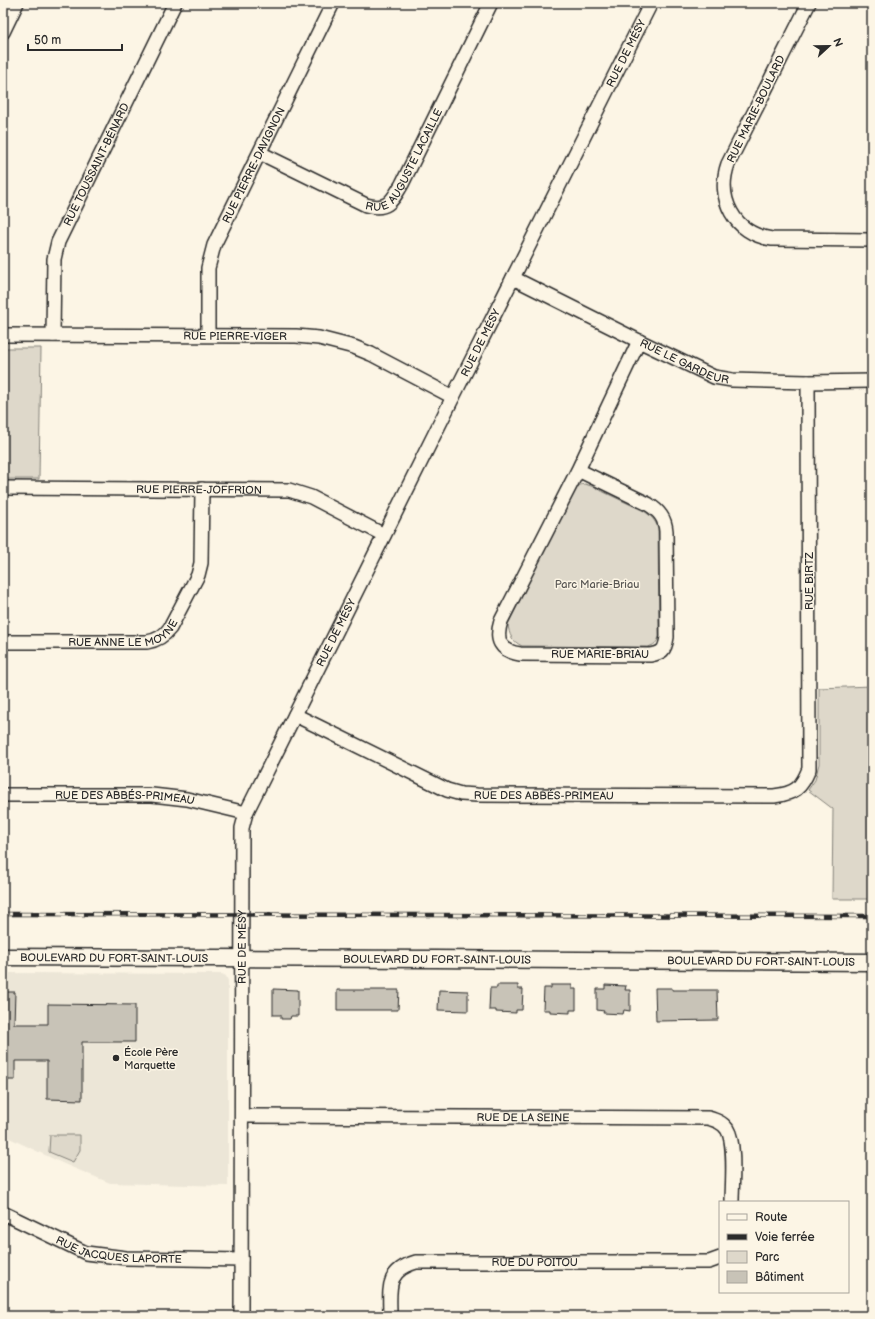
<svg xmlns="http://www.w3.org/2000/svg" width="875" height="1319" viewBox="0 0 875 1319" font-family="'Balsamiq Sans',sans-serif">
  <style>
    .built { fill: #ece6d7 }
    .green { fill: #ded8ca; stroke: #84827a }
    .building { fill: #c8c3b7; stroke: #2b2b2b }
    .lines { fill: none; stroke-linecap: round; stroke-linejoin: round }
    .minor-casing { stroke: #2b2b2b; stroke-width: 16 }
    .tertiary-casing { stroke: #2b2b2b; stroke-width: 19 }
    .minor { stroke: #fcf5e5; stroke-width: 13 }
    .tertiary { stroke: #fcf5e5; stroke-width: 16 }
    .rail-casing { stroke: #2b2b2b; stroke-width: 4.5 }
    .rail { stroke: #fcf5e5; stroke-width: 3; stroke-dasharray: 9; stroke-linecap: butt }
    .poi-dot { fill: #2b2b2b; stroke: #fcf5e5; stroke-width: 1.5 }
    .labels { text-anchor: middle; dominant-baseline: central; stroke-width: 3; stroke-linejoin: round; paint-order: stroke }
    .street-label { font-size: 11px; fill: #2b2b2b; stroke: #fcf5e5 }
    .park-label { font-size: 11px; fill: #585653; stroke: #fcf5e5 }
    .poi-label { font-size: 11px; fill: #2b2b2b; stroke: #fcf5e5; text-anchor: start }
  </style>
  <rect width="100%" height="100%" fill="#fcf5e5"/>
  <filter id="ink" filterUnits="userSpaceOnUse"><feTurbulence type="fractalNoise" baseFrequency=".025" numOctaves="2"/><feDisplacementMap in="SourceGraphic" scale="8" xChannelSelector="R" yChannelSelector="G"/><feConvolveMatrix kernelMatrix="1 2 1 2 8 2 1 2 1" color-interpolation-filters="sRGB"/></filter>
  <g filter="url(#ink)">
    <path class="built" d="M 3,973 L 222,974 L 226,976 L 228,981 L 228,1186 L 110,1183 L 64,1164 L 3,1135 Z"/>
    <path class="green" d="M 3,348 L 41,348 L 39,479 L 3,479 Z
      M 585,484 L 591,486 L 644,511 C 651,516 655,520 658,528 L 659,637 C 657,643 654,645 648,647 L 522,646 C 512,641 509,635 508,624 L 575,489 L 580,485 Z
      M 872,686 L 872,899 L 832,899 L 833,809 L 808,790 L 815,780 L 819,764 L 819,688 Z
      M 50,1135 L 80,1135 L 80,1150 L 73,1162 L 49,1152 Z"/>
    <path class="building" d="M 497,985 L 518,985 L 518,989 L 523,989 L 522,1010 L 516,1010 L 516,1013 L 496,1012 L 496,1010 L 489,1010 L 490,988 L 497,988 Z
      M 551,985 L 572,985 L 572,989 L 576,989 L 576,1010 L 570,1010 L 570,1013 L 550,1012 L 550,1010 L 543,1010 L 544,988 L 551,988 Z
      M 605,985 L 626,986 L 625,990 L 630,990 L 630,1011 L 624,1010 L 623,1014 L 603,1013 L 604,1011 L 597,1010 L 597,989 L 605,989 Z
      M 655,988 L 672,988 L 672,990 L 717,990 L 718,1020 L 656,1021 Z
      M 273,989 L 298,990 L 298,1016 L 291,1016 L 290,1019 L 281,1019 L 281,1015 L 273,1015 Z
      M 337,990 L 399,990 L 398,1010 L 337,1010 Z
      M 439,990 L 468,991 L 468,1011 L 438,1010 Z
      M 3,992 L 15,992 L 14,1024 L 48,1024 L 48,1004 L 135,1005 L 135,1042 L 82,1042 L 82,1100 L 47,1099 L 47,1061 L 15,1061 L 15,1080 L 3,1080 Z"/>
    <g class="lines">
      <g class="minor-casing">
        <g id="minor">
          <path d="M 809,3 L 728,164 C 716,198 734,234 772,239 L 872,240"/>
          <path d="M 3,32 L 17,3"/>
          <path id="s1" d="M 260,153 L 366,205 C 388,211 392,201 402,184 L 491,3"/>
          <path id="s2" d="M 513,278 L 639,341 L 714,377 L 732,380 L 808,382 L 872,381"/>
          <path id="s3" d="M 3,335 L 296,336 L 319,338 L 354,347 L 371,354 L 453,397"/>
          <path id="s4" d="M 53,335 L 54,259 L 58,242 L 175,3"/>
          <path id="s5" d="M 208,335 L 208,268 L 214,245 L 333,3"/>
          <path d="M 578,470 L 648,504 C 659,511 665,518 666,531 L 667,637 C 665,651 662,653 650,655 L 520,654 C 500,651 495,640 501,621 L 578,470 L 639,341"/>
          <path id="s6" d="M 3,488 L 289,490 L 311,497 L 384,535"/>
          <path id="s7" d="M 3,642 L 147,642 C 158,640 164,636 170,628 L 198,575 L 201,563 L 202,489"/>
          <path id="s8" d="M 295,715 L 447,790 L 461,794 L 477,795 L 774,796 C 795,793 801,789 809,769 L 808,382"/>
          <path id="s9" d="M 3,795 L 152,795 L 187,799 L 246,813"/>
          <path id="s10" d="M 242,1116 L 708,1118 C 715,1120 722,1122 727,1129 C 736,1143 732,1184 732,1202"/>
          <path id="s11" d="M 3,1213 L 86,1253 L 126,1258 L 241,1260"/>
          <path id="s12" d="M 241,1316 L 242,828 L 246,813 L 453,397 L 651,3"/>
          <path id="s13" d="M 390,1316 C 390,1289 385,1271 416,1262 L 709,1262 L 720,1258"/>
        </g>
      </g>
      <g class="tertiary-casing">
        <g id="tertiary">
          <path id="s14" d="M 3,957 C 293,959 582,959 872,962"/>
        </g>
      </g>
      <use href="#minor" class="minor"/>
      <use href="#tertiary" class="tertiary"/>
      <g class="rail-casing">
        <path id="rail" d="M 3,914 L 872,916"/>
      </g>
      <use href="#rail" class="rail"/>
    </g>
  </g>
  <circle class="poi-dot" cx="116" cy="1058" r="4"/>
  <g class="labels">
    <g class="street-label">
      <text stroke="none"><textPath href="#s12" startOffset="1353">RUE DE MÉSY</textPath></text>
      <text transform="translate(756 109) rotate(-64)">RUE MARIE-BOULARD</text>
      <text stroke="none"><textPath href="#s1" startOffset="183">RUE AUGUSTE LACAILLE</textPath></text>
      <text stroke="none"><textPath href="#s4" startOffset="180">RUE TOUSSAINT-BÉNARD</textPath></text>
      <text stroke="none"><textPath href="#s5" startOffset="180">RUE PIERRE-DAVIGNON</textPath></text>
      <text stroke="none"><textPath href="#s3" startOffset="232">RUE PIERRE-VIGER</textPath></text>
      <text stroke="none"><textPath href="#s12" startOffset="1029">RUE DE MÉSY</textPath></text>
      <text stroke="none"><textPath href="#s2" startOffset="191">RUE LE GARDEUR</textPath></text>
      <text stroke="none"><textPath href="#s6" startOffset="196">RUE PIERRE-JOFFRION</textPath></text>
      <text transform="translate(809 581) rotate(-90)">RUE BIRTZ</text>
      <text stroke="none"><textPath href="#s7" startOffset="123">RUE ANNE LE MOYNE</textPath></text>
      <text stroke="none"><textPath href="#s12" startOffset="705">RUE DE MÉSY</textPath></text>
      <text x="600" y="654">RUE MARIE-BRIAU</text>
      <text stroke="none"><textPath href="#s8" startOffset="267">RUE DES ABBÉS-PRIMEAU</textPath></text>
      <text stroke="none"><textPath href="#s9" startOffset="122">RUE DES ABBÉS-PRIMEAU</textPath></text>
      <text stroke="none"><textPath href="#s12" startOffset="369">RUE DE MÉSY</textPath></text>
      <text stroke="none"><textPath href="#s14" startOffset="111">BOULEVARD DU FORT-SAINT-LOUIS</textPath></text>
      <text stroke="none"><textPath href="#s14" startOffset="434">BOULEVARD DU FORT-SAINT-LOUIS</textPath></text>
      <text stroke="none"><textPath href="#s14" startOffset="758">BOULEVARD DU FORT-SAINT-LOUIS</textPath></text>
      <text stroke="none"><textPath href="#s10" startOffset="281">RUE DE LA SEINE</textPath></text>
      <text stroke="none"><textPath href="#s11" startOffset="124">RUE JACQUES LAPORTE</textPath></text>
      <text stroke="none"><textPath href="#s13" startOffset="186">RUE DU POITOU</textPath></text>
    </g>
    <g class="park-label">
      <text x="597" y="584">Parc Marie-Briau</text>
    </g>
    <g class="poi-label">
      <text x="124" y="1052">École Père<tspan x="124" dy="13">Marquette</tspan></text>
    </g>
  </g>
  <rect width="875" height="1319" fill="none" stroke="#fcf5e5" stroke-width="16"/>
  <rect x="8" y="8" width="859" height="1303" fill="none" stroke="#2b2b2b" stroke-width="1.5" filter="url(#ink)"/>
  <rect x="719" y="1201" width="130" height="92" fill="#fcf5e5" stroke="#a8a49b"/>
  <rect x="727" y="1214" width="20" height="6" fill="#fcf5e5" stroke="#a8a49b"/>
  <text x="755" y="1221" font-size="12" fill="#2b2b2b">Route</text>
  <rect x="727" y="1234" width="20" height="6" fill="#2b2b2b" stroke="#a8a49b"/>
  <text x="755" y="1241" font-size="12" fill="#2b2b2b">Voie ferrée</text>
  <rect x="727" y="1251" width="20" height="12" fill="#ded8ca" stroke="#a8a49b"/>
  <text x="755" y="1261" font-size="12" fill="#2b2b2b">Parc</text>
  <rect x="727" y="1271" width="20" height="12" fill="#c8c3b7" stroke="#a8a49b"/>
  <text x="755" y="1281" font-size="12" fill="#2b2b2b">Bâtiment</text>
  <g transform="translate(829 46) rotate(68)" stroke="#fcf5e5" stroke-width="3" paint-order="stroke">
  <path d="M0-3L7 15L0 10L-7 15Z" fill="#2b2b2b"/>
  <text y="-6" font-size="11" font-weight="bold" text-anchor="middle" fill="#2b2b2b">N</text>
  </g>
  <path d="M28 44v6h94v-6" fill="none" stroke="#2b2b2b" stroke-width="2"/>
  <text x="34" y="44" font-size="12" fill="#2b2b2b" stroke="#fcf5e5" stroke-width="3" paint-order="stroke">50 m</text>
</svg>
